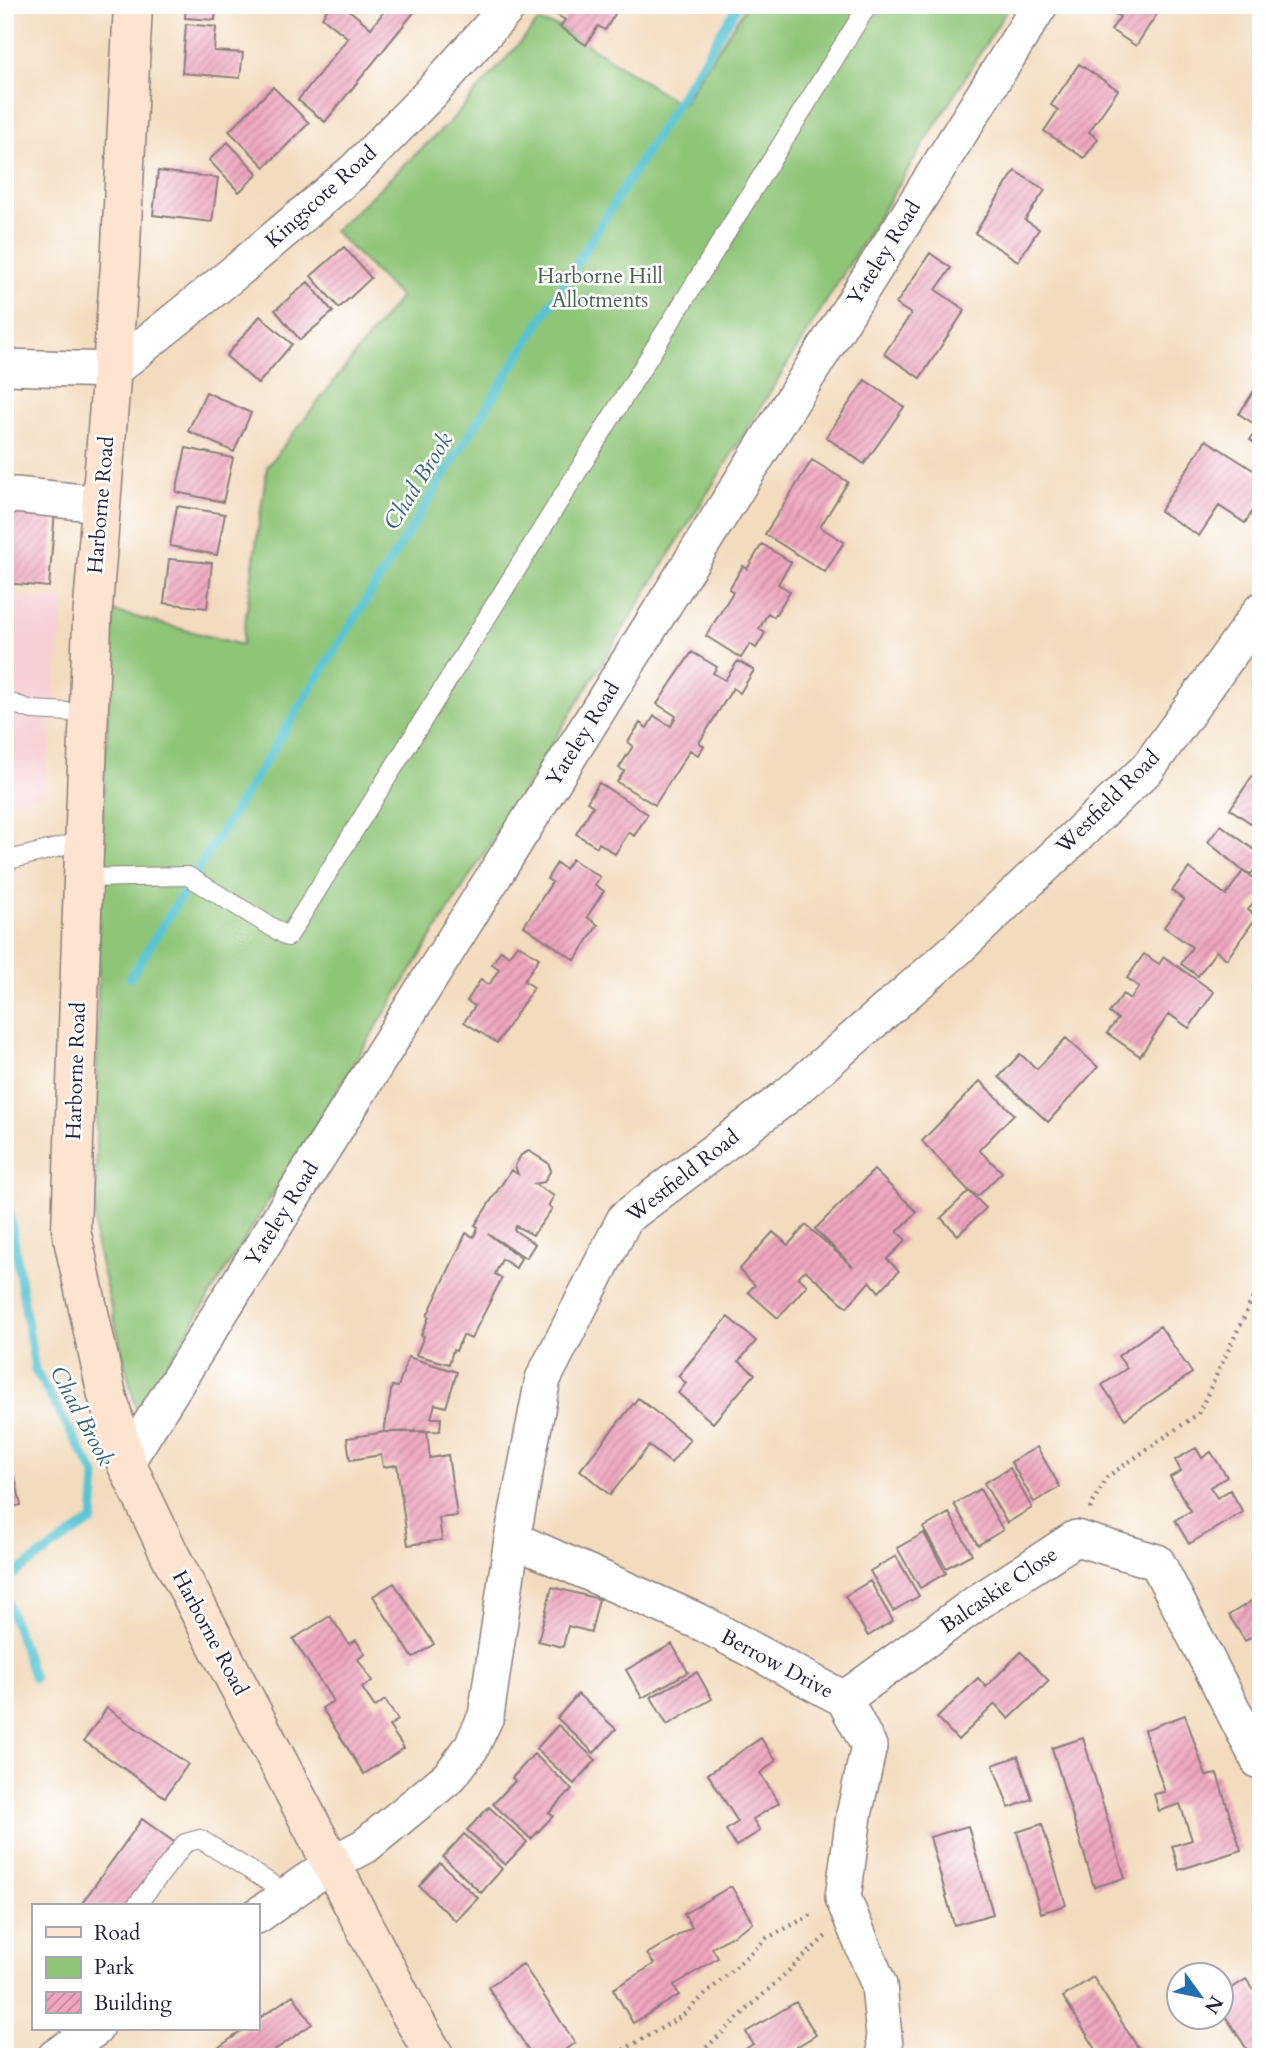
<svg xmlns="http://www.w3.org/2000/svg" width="1266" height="2062" viewBox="0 0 1266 2062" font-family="Cardo,serif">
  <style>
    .built { fill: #f7cfd4 }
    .green { fill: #8ec577; stroke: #587459; stroke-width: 2 }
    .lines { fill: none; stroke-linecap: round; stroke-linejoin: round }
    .stream { stroke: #58c4d2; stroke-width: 9 }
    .building { fill: url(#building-hatch) }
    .lane-casing { stroke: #8a7e7c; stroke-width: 20 }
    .street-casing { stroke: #8a7e7c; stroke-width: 38 }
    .secondary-casing { stroke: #8a7e7c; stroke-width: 41 }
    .path { stroke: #8a7e7c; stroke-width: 4.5; stroke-dasharray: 2 5; stroke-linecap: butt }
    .lane { stroke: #fff; stroke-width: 18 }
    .street { stroke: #fff; stroke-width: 35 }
    .secondary { stroke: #fde4d0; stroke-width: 38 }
    .labels { text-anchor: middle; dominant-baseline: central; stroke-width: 5; stroke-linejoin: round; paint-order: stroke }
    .street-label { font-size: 21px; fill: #22223b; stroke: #fff }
    .park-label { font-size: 21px; fill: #4d6353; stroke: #fff }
    .water-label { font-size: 23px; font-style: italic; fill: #386377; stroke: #fff }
  </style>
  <defs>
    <pattern id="building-hatch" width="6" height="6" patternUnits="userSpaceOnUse" patternTransform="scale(1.75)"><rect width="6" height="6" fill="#efa6be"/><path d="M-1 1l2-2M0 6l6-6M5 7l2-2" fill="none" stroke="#c1879c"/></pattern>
  </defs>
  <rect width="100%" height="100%" fill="#fff"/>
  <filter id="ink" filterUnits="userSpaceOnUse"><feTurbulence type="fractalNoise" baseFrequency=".0143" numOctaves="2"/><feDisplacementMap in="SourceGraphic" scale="14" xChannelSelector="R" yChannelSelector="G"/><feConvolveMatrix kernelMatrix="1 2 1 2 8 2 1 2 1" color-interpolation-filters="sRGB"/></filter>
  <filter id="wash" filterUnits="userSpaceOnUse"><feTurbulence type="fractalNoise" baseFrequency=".00686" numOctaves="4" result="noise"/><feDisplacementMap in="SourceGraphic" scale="28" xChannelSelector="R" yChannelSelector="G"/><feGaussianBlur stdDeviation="1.57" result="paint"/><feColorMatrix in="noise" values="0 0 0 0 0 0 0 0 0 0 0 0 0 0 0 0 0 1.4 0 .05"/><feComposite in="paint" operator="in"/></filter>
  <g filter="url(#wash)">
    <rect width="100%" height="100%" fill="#f3dbbd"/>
    <path class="built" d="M 5,597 L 64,599 L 44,795 L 5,802 Z"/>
    <path class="green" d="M 747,5 L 1010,5 L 137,1413 L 95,1241 L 99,894 L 113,611 L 242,645 L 267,467 L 400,297 L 334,231 L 450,122 L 538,22 L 560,27 L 681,105 Z"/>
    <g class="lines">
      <path class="stream" d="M 130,978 L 738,5
        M 5,1185 L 35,1370 L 96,1476 L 93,1520 L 5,1580
        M 5,1596 L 34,1678"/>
    </g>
    <g id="blocks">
      <path class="building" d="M 186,5 L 216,5 L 215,20 L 185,18 Z
        M 331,5 L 343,5 L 371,28 L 389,5 L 420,5 L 325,122 L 298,100 L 348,38 L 322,17 Z
        M 555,5 L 602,5 L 615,14 L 605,30 L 598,26 L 586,45 L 560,27 L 565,20 L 551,11 Z
        M 1115,5 L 1163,5 L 1136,46 L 1111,30 L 1120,17 L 1111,11 Z
        M 186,24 L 216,27 L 214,51 L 243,53 L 240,78 L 182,73 Z
        M 1079,64 L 1118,90 L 1089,132 L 1098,139 L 1084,158 L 1044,131 L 1058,110 L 1051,105 Z
        M 273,87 L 309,123 L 265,167 L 229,131 Z
        M 228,142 L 258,174 L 239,192 L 209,160 Z
        M 158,171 L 218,178 L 212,222 L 153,215 Z
        M 1015,171 L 1045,190 L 1025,220 L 1039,229 L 1018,261 L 975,233 Z
        M 344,247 L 371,278 L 339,308 L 311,276 Z
        M 930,253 L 951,268 L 936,290 L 965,310 L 920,378 L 884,354 L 911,314 L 896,304 Z
        M 308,282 L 333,312 L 300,340 L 275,310 Z
        M 260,316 L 292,344 L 258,384 L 226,356 Z
        M 865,380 L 904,407 L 864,464 L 826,437 Z
        M 1261,380 L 1261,447 L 1250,440 L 1259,427 L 1239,414 Z
        M 206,392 L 251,413 L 234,452 L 188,431 Z
        M 1206,440 L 1261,475 L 1261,498 L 1245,523 L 1219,506 L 1199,536 L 1160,511 Z
        M 186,448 L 233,458 L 223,502 L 176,492 Z
        M 812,460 L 848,482 L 820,527 L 844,542 L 825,572 L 765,534 Z
        M 5,506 L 55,510 L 49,587 L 5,583 Z
        M 177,506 L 225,514 L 217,555 L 170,546 Z
        M 762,544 L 791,562 L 778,584 L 790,591 L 774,617 L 768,613 L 759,629 L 765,633 L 756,648 L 750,644 L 741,658 L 706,636 L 733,592 L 729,589 L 743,566 L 747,569 Z
        M 169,559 L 212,563 L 207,608 L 164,603 Z
        M 692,652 L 717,667 L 713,673 L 725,680 L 738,661 L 754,670 L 740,693 L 733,688 L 699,743 L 704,746 L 698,755 L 690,750 L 655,805 L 617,782 L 624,771 L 619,768 L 633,746 L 628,742 L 640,723 L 647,728 L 654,716 L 671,726 L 676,716 L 657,704 Z
        M 1261,763 L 1261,830 L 1230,809 Z
        M 599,783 L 648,814 L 634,836 L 629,832 L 615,854 L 599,843 L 597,847 L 576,834 L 593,806 L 587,802 Z
        M 1221,825 L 1261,855 L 1261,861 L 1251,874 L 1243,871 L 1208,842 Z
        M 572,859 L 600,877 L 595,885 L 604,891 L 587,917 L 598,925 L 575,960 L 524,926 L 552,882 L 547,879 L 557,863 L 565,869 Z
        M 1189,868 L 1226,895 L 1243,871 L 1261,884 L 1261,892 L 1248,910 L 1257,916 L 1227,959 L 1216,951 L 1198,976 L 1181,964 L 1192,947 L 1164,927 L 1184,900 L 1172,891 Z
        M 517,944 L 539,958 L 524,981 L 534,987 L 497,1043 L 464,1022 L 475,1006 L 467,1001 L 481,979 L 489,985 L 499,969 L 492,964 L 501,950 L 509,956 Z
        M 1144,954 L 1159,964 L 1164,957 L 1214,992 L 1189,1028 L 1169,1014 L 1140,1056 L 1107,1033 L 1118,1019 L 1109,1013 L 1123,994 L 1130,999 L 1139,987 L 1127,978 Z
        M 1066,1038 L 1098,1067 L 1048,1122 L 999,1077 L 1020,1054 L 1037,1069 Z
        M 980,1081 L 1014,1114 L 979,1150 L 1002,1172 L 978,1196 L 969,1191 L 986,1208 L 958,1235 L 941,1218 L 969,1191 L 922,1141 Z
        M 529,1151 L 548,1163 L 551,1170 L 544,1182 L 534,1184 L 554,1196 L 548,1206 L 552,1209 L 533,1235 L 516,1226 L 514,1230 L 535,1244 L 526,1258 L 488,1234 L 521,1258 L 516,1268 L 502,1259 L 495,1274 L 502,1278 L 471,1339 L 463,1335 L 456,1351 L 453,1350 L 449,1364 L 416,1355 L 424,1336 L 421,1335 L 429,1317 L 427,1316 L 466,1233 L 474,1237 L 478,1227 L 475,1225 L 511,1170 L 518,1174 L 515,1166 L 521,1155 Z
        M 874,1170 L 917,1212 L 897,1232 L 906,1240 L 887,1259 L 899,1271 L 879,1292 L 870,1281 L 847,1307 L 805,1270 L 798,1277 L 807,1285 L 778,1318 L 748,1292 L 755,1285 L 739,1270 L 773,1232 L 788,1245 L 806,1225 L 853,1267 L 815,1229 Z
        M 728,1317 L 756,1341 L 739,1361 L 755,1374 L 713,1423 L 678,1393 L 686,1383 L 678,1376 Z
        M 1160,1326 L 1192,1373 L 1125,1419 L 1102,1385 L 1127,1368 L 1118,1356 Z
        M 408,1357 L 457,1372 L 446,1407 L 435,1404 L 431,1418 L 441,1418 L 440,1431 L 384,1432 L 392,1386 L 398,1387 Z
        M 638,1398 L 690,1439 L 671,1463 L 649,1446 L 610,1495 L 580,1470 Z
        M 384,1432 L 427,1432 L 430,1458 L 448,1455 L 457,1516 L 439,1518 L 442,1540 L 408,1545 L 397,1465 L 383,1467 L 381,1455 L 350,1460 L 347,1438 Z
        M 1037,1447 L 1060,1487 L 1034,1502 L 1011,1462 Z
        M 1196,1448 L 1202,1458 L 1211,1452 L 1227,1477 L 1210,1487 L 1217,1498 L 1230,1490 L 1243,1512 L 1189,1544 L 1175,1520 L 1191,1511 L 1170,1477 L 1181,1471 L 1175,1460 Z
        M 1010,1468 L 1032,1508 L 1007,1523 L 984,1483 Z
        M 15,1478 L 21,1505 L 5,1509 L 5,1481 Z
        M 980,1489 L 1003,1530 L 978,1545 L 954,1504 Z
        M 949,1513 L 972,1554 L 946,1568 L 923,1528 Z
        M 924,1533 L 946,1573 L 920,1588 L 897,1548 Z
        M 896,1556 L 919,1596 L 893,1611 L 870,1571 Z
        M 870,1581 L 893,1621 L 868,1636 L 845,1596 Z
        M 394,1583 L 434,1644 L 413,1658 L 373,1596 Z
        M 552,1587 L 599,1599 L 591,1632 L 568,1626 L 563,1647 L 538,1641 Z
        M 1261,1595 L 1261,1631 L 1245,1641 L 1229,1615 Z
        M 330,1616 L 349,1644 L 356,1640 L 365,1654 L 358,1659 L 372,1681 L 362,1688 L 375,1707 L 385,1700 L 398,1720 L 389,1726 L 404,1748 L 364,1774 L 322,1708 L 333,1701 L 293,1639 Z
        M 672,1644 L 688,1672 L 642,1698 L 626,1670 Z
        M 1021,1652 L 1049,1681 L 1009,1719 L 995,1704 L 958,1740 L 937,1718 L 978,1678 L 986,1687 Z
        M 697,1672 L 712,1699 L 667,1725 L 651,1697 Z
        M 578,1694 L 616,1729 L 594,1753 L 557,1718 Z
        M 107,1708 L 188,1764 L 165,1797 L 84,1741 Z
        M 1185,1715 L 1206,1776 L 1217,1774 L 1241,1850 L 1179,1870 L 1172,1846 L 1192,1840 L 1180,1804 L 1159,1811 L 1154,1794 L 1165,1792 L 1144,1730 Z
        M 558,1725 L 596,1760 L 574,1784 L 536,1749 Z
        M 761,1738 L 776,1761 L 760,1773 L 779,1803 L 753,1819 L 760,1831 L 736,1846 L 726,1830 L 738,1822 L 708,1774 Z
        M 1083,1738 L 1125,1878 L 1094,1887 L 1052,1748 Z
        M 534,1754 L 572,1789 L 549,1813 L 553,1816 L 531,1839 L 493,1804 L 515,1781 L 512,1778 Z
        M 1018,1756 L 1032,1799 L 1009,1808 L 993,1765 Z
        M 489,1807 L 527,1842 L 505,1865 L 467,1830 Z
        M 142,1819 L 174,1842 L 128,1906 L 80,1906 Z
        M 1042,1824 L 1066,1905 L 1041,1913 L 1017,1832 Z
        M 968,1826 L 993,1914 L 954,1925 L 930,1837 Z
        M 464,1834 L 502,1869 L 481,1893 L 443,1857 Z
        M 440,1863 L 478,1898 L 456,1921 L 419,1886 Z
        M 731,1886 L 753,1923 L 712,1948 L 718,1958 L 674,1985 L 679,1995 L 633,2023 L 613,1989 L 654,1964 L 647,1954 L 692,1927 L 684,1914 Z
        M 523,1964 L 575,2043 L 554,2057 L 533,2057 L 488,1987 Z
        M 1093,1977 L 1144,2057 L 1101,2057 L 1063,1997 Z
        M 1246,1979 L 1261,2001 L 1261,2057 L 1252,2057 L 1220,2008 L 1220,1996 Z
        M 293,1995 L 312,2024 L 265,2057 L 215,2057 L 212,2052 L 245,2029 L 257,2029 L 257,2020 Z
        M 796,2002 L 816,2035 L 780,2057 L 733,2057 L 753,2044 L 746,2032 Z"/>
    </g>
  </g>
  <g filter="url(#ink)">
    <use href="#blocks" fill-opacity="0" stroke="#8a7e7c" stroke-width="2"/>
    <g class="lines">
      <g class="lane-casing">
        <path id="lane" d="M 5,701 L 32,710 L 88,713
          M 5,861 L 84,841
          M 82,878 L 188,876 L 288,937 L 868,5
          M 136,1906 L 185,1843 L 200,1839 L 288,1894"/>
      </g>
      <g class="street-casing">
        <path id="street" d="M 5,367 L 113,370 L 239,269 L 354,171 L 430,94 L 510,5
          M 5,497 L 15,495 L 101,504
          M 126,1463 L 1040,5
          M 512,1539 L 702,1623 L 844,1699 L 869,1746 L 854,1815 L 843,1898 L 879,1985 L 886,2057
          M 844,1699 L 978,1602 L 1076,1538 L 1157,1562 L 1259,1761
          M 257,1916 L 331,1864 L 365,1846 L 450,1776 L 471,1748 L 486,1716 L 512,1539 L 543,1379 L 625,1218 L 786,1097 L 958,948 L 1148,768 L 1261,610
          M 55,2057 L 95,2029"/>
      </g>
      <g class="secondary-casing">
        <path id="secondary" d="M 133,5 L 120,265 L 92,620 L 71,1230 L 106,1391 L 126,1463 L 171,1557 L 406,2006 L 435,2057"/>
      </g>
      <path class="path" d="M 1090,1509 L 1107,1477 L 1198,1414 L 1261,1281
        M 611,2057 L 682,2016 L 767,1938 L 815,1913
        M 696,2057 L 826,1936"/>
      <use href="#lane" class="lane"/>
      <use href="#street" class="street"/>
      <use href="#secondary" class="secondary"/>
    </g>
  </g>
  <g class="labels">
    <g class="street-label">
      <text transform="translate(321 197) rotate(-42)">Kingscote Road</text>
      <text transform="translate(884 253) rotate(-58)">Yateley Road</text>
      <text transform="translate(101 505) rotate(-85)">Harborne Road</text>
      <text transform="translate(583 734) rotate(-58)">Yateley Road</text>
      <text transform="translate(1108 802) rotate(-45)">Westfield Road</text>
      <text transform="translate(76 1071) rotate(-88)">Harborne Road</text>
      <text transform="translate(683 1176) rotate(-38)">Westfield Road</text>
      <text transform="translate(282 1214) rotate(-58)">Yateley Road</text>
      <text transform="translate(999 1590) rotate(-34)">Balcaskie Close</text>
      <text transform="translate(210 1633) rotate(62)">Harborne Road</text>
      <text transform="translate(777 1664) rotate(28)">Berrow Drive</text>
    </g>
    <g class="park-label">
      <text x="600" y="276">Harborne Hill<tspan x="600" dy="24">Allotments</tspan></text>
    </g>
    <g class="water-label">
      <text transform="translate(418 481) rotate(-58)">Chad Brook</text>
      <text transform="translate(82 1416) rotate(62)">Chad Brook</text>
    </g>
  </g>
  <rect width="1266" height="2062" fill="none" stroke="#fff" stroke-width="28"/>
  <rect x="32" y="1904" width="228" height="126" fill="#ffffff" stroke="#a7a7b1" stroke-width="2"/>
  <rect x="46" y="1927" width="35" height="10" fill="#fde4d0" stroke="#a7a7b1" stroke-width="2"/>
  <text x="94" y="1940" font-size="21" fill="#22223b">Road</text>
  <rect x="46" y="1957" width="35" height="21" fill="#8ec577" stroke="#a7a7b1" stroke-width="2"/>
  <text x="94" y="1974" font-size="21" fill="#22223b">Park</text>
  <rect x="46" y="1992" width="35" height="21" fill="url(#building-hatch)" stroke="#a7a7b1" stroke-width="2"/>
  <text x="94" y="2010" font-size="21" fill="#22223b">Building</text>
  <g transform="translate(1200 1996) rotate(123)"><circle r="33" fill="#ffffff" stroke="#a7a7b1" stroke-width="2"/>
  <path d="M0-5L12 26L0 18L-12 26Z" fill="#1f6fb2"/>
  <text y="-10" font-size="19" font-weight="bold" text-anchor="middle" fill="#22223b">N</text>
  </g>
</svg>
